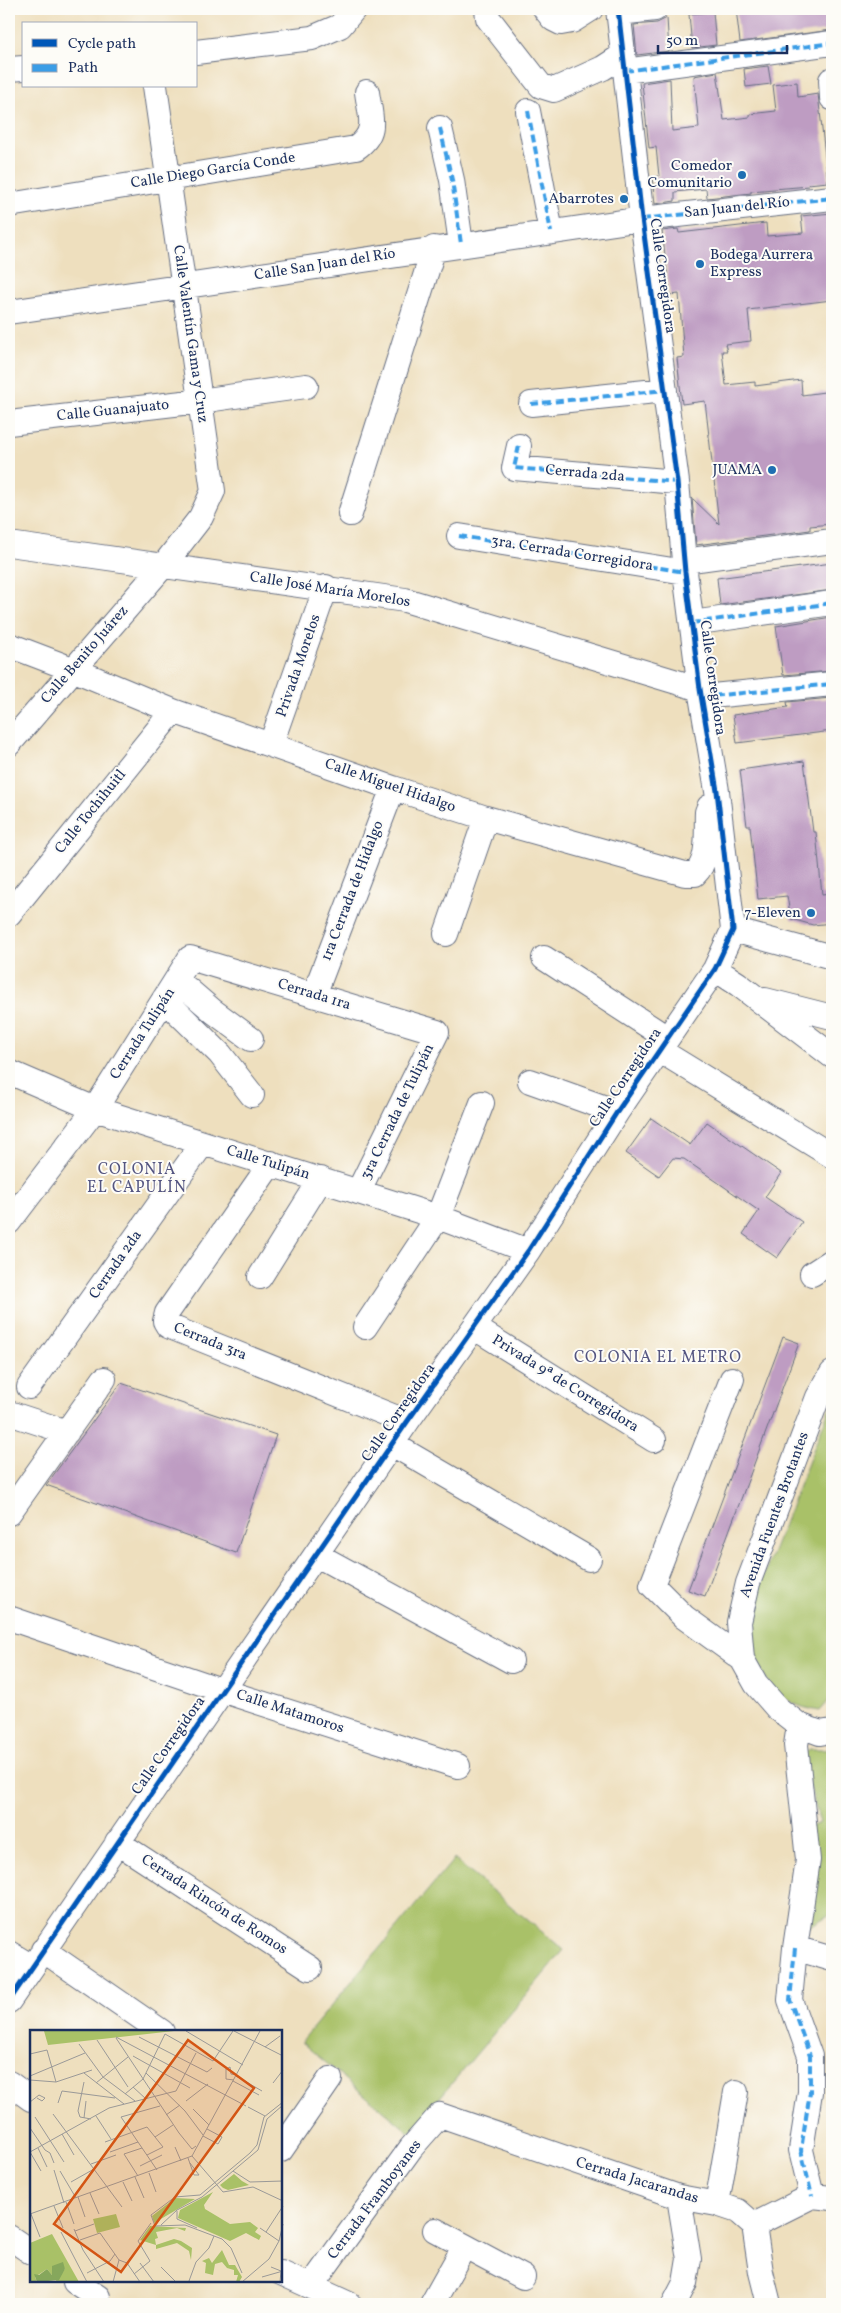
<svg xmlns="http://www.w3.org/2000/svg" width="841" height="2313" viewBox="0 0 841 2313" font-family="Vollkorn,serif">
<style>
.green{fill:#a9c167;stroke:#627862}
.building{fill:#be9cc2}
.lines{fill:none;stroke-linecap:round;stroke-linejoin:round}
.minor-casing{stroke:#656d80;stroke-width:26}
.minor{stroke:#fff;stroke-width:24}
.quiet{stroke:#3b9de6;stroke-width:4;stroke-dasharray:8 4;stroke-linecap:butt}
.cycleway-casing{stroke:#fdfcf7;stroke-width:8}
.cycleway{stroke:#0057b8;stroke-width:5}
.poi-dot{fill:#1f6fb2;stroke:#fdfcf7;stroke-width:2}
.labels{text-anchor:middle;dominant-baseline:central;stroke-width:4;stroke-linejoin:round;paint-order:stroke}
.poi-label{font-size:15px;fill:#1b2f5e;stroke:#fdfcf7;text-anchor:end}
.street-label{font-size:15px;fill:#1b2f5e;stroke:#fdfcf7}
.neighbourhood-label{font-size:16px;letter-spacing:1px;fill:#545581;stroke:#fdfcf7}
.inset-road{fill:none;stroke:#9a9998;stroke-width:1}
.view{fill:#d45514;fill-opacity:0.15;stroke:#d45514;stroke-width:2.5}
.inset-edge{fill:none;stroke:#1b2f5e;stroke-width:2.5}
</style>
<rect width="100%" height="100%" fill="#fdfcf7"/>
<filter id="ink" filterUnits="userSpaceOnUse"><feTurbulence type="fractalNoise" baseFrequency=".02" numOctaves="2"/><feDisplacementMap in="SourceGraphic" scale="10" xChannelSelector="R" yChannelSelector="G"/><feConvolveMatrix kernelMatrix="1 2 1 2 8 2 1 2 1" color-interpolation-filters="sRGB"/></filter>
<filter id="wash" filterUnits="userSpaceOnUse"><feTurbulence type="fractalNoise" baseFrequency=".0096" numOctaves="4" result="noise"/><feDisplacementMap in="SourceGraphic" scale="20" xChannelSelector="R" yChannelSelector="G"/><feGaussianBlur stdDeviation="1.12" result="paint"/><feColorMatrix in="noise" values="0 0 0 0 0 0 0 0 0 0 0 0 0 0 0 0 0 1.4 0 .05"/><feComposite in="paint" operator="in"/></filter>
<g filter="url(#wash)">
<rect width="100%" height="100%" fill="#eedfbe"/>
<path class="green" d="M 832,1402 L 832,1697 L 820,1711 C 760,1702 750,1655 753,1603 Z
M 810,1749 L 832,1749 L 832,1913 L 807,1928 L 807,1828 L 820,1823 L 801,1755 Z
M 454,1859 L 564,1950 L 410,2133 L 301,2042 Z"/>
<g id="blocks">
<path class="building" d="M 736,9 L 832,9 L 832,30 L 740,42 Z
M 713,12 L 716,45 L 692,48 L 689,14 Z
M 667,18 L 669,51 L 637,55 L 634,25 L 657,23 Z
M 768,66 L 771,84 L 746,87 L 744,69 Z
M 717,72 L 724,120 L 750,117 L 750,114 L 776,111 L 773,85 L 797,82 L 798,97 L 818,94 L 828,182 L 808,184 L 809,186 L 751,191 L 751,193 L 707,198 L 706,189 L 675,192 L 675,201 L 655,204 L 652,177 L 659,176 L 656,147 L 649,148 L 642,83 L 670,79 L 672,131 L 699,128 L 694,76 Z
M 832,213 L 832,300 L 748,310 L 751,341 L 725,344 L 727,351 L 722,351 L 726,385 L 755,382 L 755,386 L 801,380 L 802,395 L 832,391 L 832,524 L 810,526 L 810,530 L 696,545 L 692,498 L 719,524 L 705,401 L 682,404 L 677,358 L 684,357 L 679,294 L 670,295 L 662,231 L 678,229 L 679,233 L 766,223 L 767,236 L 803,233 L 801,216 Z
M 832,563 L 832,590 L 720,605 L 717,578 Z
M 832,617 L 832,671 L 783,675 L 776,626 Z
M 832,698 L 832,731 L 737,743 L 733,715 L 788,707 L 787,702 Z
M 804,761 L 813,832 L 816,832 L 822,895 L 831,894 L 832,907 L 832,923 L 813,925 L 791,919 L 787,896 L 758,899 L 750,826 L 747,826 L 740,770 Z
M 651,1118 L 690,1145 L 707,1122 L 781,1173 L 765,1197 L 802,1222 L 777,1258 L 743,1234 L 759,1211 L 716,1181 L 684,1159 L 673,1158 L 659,1176 L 626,1153 Z
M 783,1337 L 799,1343 L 705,1596 L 688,1590 Z
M 121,1383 L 276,1435 L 236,1553 L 46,1485 Z"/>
</g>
</g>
<g filter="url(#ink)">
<use href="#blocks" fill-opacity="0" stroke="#656d80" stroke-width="1"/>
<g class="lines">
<defs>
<path id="minor" d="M 487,9 L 488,18 L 541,86 L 554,90 L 603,68 L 623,55
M 545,9 L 553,19 L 561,23 L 572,21 L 591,9
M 619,13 L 655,9
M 196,52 L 312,38 L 340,26 L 354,9
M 9,69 L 24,68
M 625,71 L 832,43
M 831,80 L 832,98
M 528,111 L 551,232
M 440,128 L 452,180 L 461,244
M 9,205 L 356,148 C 379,132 370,116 367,92
M 9,312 L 642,219 L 832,198
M 531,404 L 665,390
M 9,423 L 200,401 L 306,386
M 519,446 L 514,468 L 677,482
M 350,514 L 434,248
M 459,536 L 685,572
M 9,544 L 405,600 L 700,689
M 684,561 L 832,541
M 692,623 L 832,603
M 9,645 L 72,669 L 173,711 L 393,788 L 486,818 L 685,874 L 695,874 C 710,860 706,832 707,812 L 709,807
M 702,697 L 832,684
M 9,744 L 163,566 L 201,517 L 213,491 L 155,86
M 271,744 L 326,587
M 9,914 L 173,711
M 733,930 L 832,957
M 446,934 L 486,818
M 544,958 L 667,1038
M 715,969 L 738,984 L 832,1056
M 177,980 L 213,1011 L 251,1039
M 314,995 L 393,788
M 164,999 L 220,1054 L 252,1095
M 765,1000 L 832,1017
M 659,1050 L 832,1156
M 9,1072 L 95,1109 L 438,1217 L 528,1251
M 530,1081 L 617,1112
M 271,1163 L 167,1313 L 165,1321 L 168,1326 L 407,1422
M 9,1222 L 95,1109 L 190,958 L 437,1032 L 358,1192
M 812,1274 L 832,1261
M 260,1277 L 321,1179
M 365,1327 L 438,1217 L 482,1103
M 475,1328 L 654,1440
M 832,1373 L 818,1397 L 748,1583 L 739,1622 L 742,1659 L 756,1684 L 777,1708 L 799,1725 L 820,1733 L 832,1731
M 732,1379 L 652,1585 L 684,1617 L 742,1659
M 29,1387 L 203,1143
M 9,1413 L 67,1432
M 392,1444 L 589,1559
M 9,1513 L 104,1379
M 317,1555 L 511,1661
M 9,1618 L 239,1696 L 458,1766
M 799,1725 L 796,1745 L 808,1860 L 795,1948 L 790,2000 L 810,2056 L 810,2092 L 801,2150 L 812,2196
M 117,1842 L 310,1968
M 795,1948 L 832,1959
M 43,1950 L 162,2032
M 9,1953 L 32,1967
M 9,2001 L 407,1422 L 528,1251 L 617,1112 L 715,969 L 733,930 L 717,791 L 700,689 L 685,572 L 677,482 L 642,219 L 618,9
M 9,2083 L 31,2099
M 281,2150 L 330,2079
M 717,2204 L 736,2092
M 754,2225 L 812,2196 L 832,2198
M 435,2230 L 523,2277
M 9,2237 L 31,2252
M 281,2273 L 349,2304
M 75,2282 L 98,2297
M 311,2286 L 411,2148 L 440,2115 L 679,2197 L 717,2204 L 738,2211 L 754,2225 L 761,2272 L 769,2304
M 432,2304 L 464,2247
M 674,2304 L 685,2283 L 689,2259 L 679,2197"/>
</defs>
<use href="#minor" class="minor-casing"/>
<use href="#minor" class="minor"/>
<path class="quiet" d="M 619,13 L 655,9
M 625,71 L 832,43
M 831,80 L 832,98
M 528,111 L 551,232
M 440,128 L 452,180 L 461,244
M 642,219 L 832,198
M 531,404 L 665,390
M 519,446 L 514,468 L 677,482
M 459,536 L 685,572
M 692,623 L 832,603
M 702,697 L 832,684
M 795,1948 L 790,2000 L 810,2056 L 810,2092 L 801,2150 L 812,2196"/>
<defs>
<path id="cycleway" d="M 9,2001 L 407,1422 L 528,1251 L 617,1112 L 715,969 L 733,930 L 717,791 L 700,689 L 685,572 L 677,482 L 642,219 L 618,9"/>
</defs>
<use href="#cycleway" class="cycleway-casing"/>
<use href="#cycleway" class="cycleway"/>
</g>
</g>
<g class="poi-dot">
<circle cx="742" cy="175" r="5"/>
<circle cx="624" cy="199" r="5"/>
<circle cx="700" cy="264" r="5"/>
<circle cx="772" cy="470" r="5"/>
<circle cx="811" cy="913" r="5"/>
</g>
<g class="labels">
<g class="poi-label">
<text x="732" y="166">Comedor<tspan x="732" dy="17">Comunitario</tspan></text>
<text x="614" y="199">Abarrotes</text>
<text x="710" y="255" text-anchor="start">Bodega Aurrera<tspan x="710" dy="17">Express</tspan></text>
<text x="762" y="470">JUAMA</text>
<text x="801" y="913">7-Eleven</text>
</g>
<g class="street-label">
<text transform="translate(213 171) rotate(-9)">Calle Diego García Conde</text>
<text transform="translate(737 208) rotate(-6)">San Juan del Río</text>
<text transform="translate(325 265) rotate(-9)">Calle San Juan del Río</text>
<text transform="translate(662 276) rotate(82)">Calle Corregidora</text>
<text transform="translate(190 334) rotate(82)">Calle Valentín Gama y Cruz</text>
<text transform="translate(113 411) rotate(-6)">Calle Guanajuato</text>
<text transform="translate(585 474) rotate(5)">Cerrada 2da</text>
<text transform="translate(572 554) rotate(9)">3ra. Cerrada Corregidora</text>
<text transform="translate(330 590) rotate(9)">Calle José María Morelos</text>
<text transform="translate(85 655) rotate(-49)">Calle Benito Juárez</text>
<text transform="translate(299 666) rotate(-71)">Privada Morelos</text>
<text transform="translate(712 678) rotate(82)">Calle Corregidora</text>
<text transform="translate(390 786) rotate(19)">Calle Miguel Hidalgo</text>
<text transform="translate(91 812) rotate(-51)">Calle Tochihuitl</text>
<text transform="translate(353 891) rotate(-69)">1ra Cerrada de Hidalgo</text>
<text transform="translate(314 995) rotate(17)">Cerrada 1ra</text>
<text transform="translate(143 1034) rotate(-57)">Cerrada Tulipán</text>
<text transform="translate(626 1078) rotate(-56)">Calle Corregidora</text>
<text transform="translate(398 1112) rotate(-64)">3ra Cerrada de Tulipán</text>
<text transform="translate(268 1163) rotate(17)">Calle Tulipán</text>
<text transform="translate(116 1265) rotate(-55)">Cerrada 2da</text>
<text transform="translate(210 1342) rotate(22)">Cerrada 3ra</text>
<text transform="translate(565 1384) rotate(32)">Privada 9ª de Corregidora</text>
<text transform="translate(399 1413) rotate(-55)">Calle Corregidora</text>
<text transform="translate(775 1515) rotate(-70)">Avenida Fuentes Brotantes</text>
<text transform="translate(290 1712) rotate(18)">Calle Matamoros</text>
<text transform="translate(169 1746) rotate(-55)">Calle Corregidora</text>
<text transform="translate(214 1905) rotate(33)">Cerrada Rincón de Romos</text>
<text transform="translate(637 2181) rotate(17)">Cerrada Jacarandas</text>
<text transform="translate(375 2200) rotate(-53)">Cerrada Framboyanes</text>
</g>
<g class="neighbourhood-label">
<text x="137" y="1170">COLONIA<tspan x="137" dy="18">EL CAPULÍN</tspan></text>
<text x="658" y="1358">COLONIA EL METRO</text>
</g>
</g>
<g transform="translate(30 2030)">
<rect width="252" height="252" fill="#eedfbe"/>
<path d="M 14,1 L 144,1 L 18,15 ZM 204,144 L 212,151 L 219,155 L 198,160 L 193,158 L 190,155 ZM 183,162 L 174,175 L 175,179 L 200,194 L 220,192 L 228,198 L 225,202 L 231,206 L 229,210 L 216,203 L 200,211 L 148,188 L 150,180 ZM 145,168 L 165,169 L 124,193 L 122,186 ZM 86,184 L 90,197 L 67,203 L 63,189 ZM 120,196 L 156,198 L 155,201 L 147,198 L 126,202 L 128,208 L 125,209 L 126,215 L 144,209 L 151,211 L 162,218 L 161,230 L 159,221 L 147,213 L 126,219 L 126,215 L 110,210 ZM 22,204 L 49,252 L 25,252 L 35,239 L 31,233 L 22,245 L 17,239 L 5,247 L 7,252 L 0,252 L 0,213 ZM 192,220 L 199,235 L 205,235 L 212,247 L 209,252 L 206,252 L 208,245 L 204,245 L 204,240 L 197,238 L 192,232 L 185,234 L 183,245 L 175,243 L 176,233 L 172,231 L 179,228 L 182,233 Z" fill="#a9c167"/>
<path d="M 33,232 L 35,239 L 29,250 L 7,252 L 4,244 L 9,245 L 17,239 L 22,245 L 22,236 Z" fill="#86a75c"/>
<path class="inset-road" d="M 156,1 L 213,35M 204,1 L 253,26M 86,7 L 216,76M 109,7 L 177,42 L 182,38M 86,8 L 149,103 L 162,119 L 166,116M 67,10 L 98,57M 49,14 L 73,47 L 105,71M 235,17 L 250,6M 0,24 L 17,20 L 26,52M 103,26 L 160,58M 54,43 L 94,74M 116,43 L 155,81 L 173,105M 0,46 L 55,23M 206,46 L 232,61M 0,50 L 26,52 L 62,40M 204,50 L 196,49 L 196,39 L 200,37 L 201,44 L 207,45M 203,51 L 229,65M 54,52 L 48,81 L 50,87 L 61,89M 66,53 L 98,27M 243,53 L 253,40M 103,57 L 116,69M 95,64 L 113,49 L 135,4 L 183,31 L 203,1M 156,71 L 178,54M 0,72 L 9,65 L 15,68 L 12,71 L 7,68M 28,73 L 32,61 L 85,68M 218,77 L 235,86M 163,79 L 179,95M 23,84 L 92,177M 136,85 L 150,75M 66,86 L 81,109M 5,87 L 34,132M 54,88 L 56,71M 0,98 L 15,120 L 20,123 L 24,133M 32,104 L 44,125M 173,106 L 188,114 L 192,107 L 177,99M 125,107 L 143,95M 75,112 L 117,97 L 133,117 L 117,125M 145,117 L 151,131M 8,118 L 17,137M 0,122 L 79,78 L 146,61 L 166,23M 0,122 L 11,141M 80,122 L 108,112M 162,126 L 193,162 L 223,157 L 253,171M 158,128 L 164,145 L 169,145 L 160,133M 61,134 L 86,125M 110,136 L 132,125M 24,140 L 34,173M 127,140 L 91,87 L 130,76M 30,141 L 46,168M 203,141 L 220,152 L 253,151M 119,143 L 126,162M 108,146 L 94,124 L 112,118M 105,147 L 114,168M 41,152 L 64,139M 93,152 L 102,171M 60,163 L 69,184M 48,167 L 55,187M 36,172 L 44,194M 24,176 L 33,198M 147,181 L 147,189 L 167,198M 0,184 L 162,126 L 230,1M 1,184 L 10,207M 131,195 L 147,180 L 172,167 L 228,120 L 237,89 L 253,75M 230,198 L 249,211M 44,199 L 53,220 L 74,252M 45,201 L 64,194M 31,202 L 57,252M 236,202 L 253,176M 50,210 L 70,203 L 89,230M 89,230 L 97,233 L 110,252M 110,233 L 124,252M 131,237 L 146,252M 241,237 L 251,241 L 250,252M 57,243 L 80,231 L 85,224M 212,243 L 201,218 L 192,209 L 155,195 L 125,196 L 121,185 L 145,167 L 170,165 L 220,123 L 227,115 L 234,87 L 253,72M 104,244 L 120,231 L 108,211 L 121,193M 232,247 L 253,241M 159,251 L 166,232 L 179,218 L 184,206M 83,252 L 89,230M 212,252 L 239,229 L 249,211 L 253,194"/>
<path class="view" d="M 158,10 L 224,58 L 91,242 L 24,194 Z"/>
<rect width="252" height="252" class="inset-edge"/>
</g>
<rect width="841" height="2313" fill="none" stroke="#fdfcf7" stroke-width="30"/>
<rect x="22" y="22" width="175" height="65" fill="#fdfcf7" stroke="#a3aaba"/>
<rect x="32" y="39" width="25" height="8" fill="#0057b8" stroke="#a3aaba"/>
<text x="68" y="48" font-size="15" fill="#1b2f5e">Cycle path</text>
<rect x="32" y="64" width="25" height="8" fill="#3b9de6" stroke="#a3aaba"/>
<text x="68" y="72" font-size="15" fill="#1b2f5e">Path</text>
<path d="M658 45v8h129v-8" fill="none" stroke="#1b2f5e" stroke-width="2.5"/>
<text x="666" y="45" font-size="15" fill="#1b2f5e" stroke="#fdfcf7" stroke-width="4" paint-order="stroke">50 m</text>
</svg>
